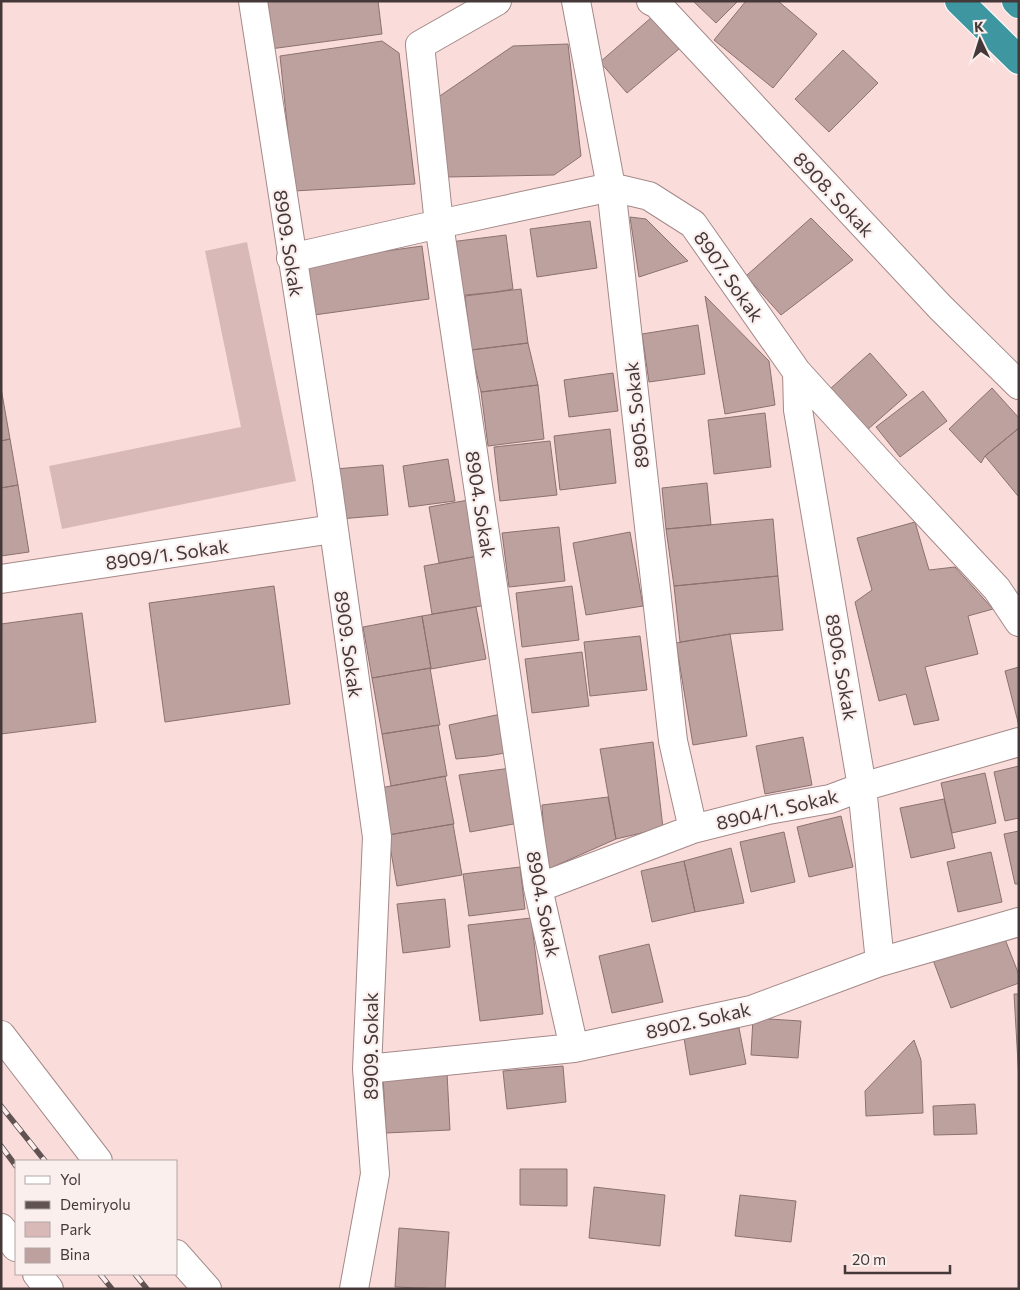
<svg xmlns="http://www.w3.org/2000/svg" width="1020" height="1290" viewBox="0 0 1020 1290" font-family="Commissioner,sans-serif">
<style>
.green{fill:#d8b9b7}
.building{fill:#bda19f;stroke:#8b7170}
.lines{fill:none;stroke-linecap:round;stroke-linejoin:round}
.minor-casing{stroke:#a48988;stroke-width:30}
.highway-casing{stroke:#fff;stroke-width:30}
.minor{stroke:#fff;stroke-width:28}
.highway{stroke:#3d96a0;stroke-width:28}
.rail-casing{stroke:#625353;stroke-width:5.5}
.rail{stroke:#fbefee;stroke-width:4;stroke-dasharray:11;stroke-linecap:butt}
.labels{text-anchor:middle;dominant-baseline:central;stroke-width:4.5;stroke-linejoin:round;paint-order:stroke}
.street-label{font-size:19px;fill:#443838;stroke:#fbefee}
</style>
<rect width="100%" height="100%" fill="#fadddb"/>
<path class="green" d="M 247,242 L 296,481 L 62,529 L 49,466 L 241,427 L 205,251 Z"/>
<path class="building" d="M 264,1 L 378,1 L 382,34 L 270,49 Z
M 693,1 L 738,1 L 716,23 Z
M 746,1 L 778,1 L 817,34 L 773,88 L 714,40 Z
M 652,17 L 679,49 L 627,93 L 600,62 Z
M 382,41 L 399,53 L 415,184 L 294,191 L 280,56 Z
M 568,44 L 581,156 L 554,175 L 447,177 L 431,102 L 513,46 Z
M 843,50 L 878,83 L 829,132 L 795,99 Z
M 630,217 L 646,219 L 688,261 L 639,277 Z
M 811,218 L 853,260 L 781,315 L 746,276 Z
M 590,221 L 597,268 L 537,277 L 530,229 Z
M 506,235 L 513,289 L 496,292 L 456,296 L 450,242 Z
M 422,246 L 429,299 L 307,316 L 300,263 Z
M 521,289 L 528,343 L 471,350 L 465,296 Z
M 705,296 L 769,361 L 775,405 L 725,414 Z
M 698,325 L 705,374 L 649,382 L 642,334 Z
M 528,343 L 538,385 L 481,392 L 471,350 Z
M 870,353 L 907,395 L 867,430 L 830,389 Z
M 613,373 L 618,411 L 569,417 L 564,380 Z
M 538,385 L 544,439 L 488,446 L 481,392 Z
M 1,388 L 10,439 L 1,441 Z
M 992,388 L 1019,418 L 1019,428 L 985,456 L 981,463 L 949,429 Z
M 923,391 L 947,421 L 900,457 L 876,427 Z
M 765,413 L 771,467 L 714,474 L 708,420 Z
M 1019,428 L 1019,495 L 1018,496 L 985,456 Z
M 610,429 L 616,483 L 560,490 L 554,436 Z
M 10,439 L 18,485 L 1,488 L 1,441 Z
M 550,441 L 557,495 L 500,501 L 494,447 Z
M 448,459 L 455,501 L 409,507 L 403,466 Z
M 383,465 L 388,515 L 339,519 L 335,469 Z
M 707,483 L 711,525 L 666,529 L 662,488 Z
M 18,485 L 29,552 L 1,556 L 1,488 Z
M 474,499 L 484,555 L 439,563 L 429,507 Z
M 773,519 L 778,576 L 674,586 L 666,529 Z
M 915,522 L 929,570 L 955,567 L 993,609 L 968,616 L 978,654 L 925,667 L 939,720 L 914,725 L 906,694 L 879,701 L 855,602 L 872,590 L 857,538 Z
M 559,527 L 565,581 L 509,587 L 502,533 Z
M 630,532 L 643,606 L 586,615 L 573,543 Z
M 484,555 L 493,604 L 432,614 L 424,566 Z
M 778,576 L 783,630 L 730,634 L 680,642 L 674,586 Z
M 274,586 L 290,704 L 165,722 L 149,603 Z
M 572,586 L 579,640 L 522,647 L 516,593 Z
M 476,607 L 486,659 L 431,669 L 422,616 Z
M 82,613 L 96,722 L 1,734 L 1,624 Z
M 422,616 L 431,668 L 372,678 L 363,627 Z
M 730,634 L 747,736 L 693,745 L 676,643 Z
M 640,636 L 647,690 L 590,696 L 584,642 Z
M 582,652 L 589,706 L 532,713 L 525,659 Z
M 1019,667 L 1019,726 L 1005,671 Z
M 430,668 L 440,725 L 382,734 L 372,678 Z
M 501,714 L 505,753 L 488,756 L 456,759 L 449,725 Z
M 438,725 L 447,776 L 391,786 L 382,734 Z
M 803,737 L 812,785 L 765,794 L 756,746 Z
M 653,742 L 663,828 L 616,839 L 600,749 Z
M 1019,766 L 1019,818 L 1005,821 L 994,772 Z
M 511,768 L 519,823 L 470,832 L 459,775 Z
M 985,773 L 996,823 L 952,833 L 941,783 Z
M 445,776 L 454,824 L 388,835 L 380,788 Z
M 608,797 L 616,839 L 546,870 L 542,805 Z
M 944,799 L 955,848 L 911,858 L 900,808 Z
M 841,816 L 853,867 L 809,877 L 797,827 Z
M 453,824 L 462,875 L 397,886 L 388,835 Z
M 1019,831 L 1019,884 L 1015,884 L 1004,834 Z
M 784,832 L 795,882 L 751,892 L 740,842 Z
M 731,848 L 744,903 L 695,912 L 684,861 Z
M 991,852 L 1002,902 L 958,912 L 947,862 Z
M 684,861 L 695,912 L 652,922 L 641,871 Z
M 520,867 L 525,909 L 469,916 L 463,874 Z
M 445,899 L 450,947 L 403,953 L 397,904 Z
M 531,918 L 543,1014 L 480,1021 L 468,925 Z
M 1003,934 L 1019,975 L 1019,983 L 951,1008 L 933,960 Z
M 649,944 L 663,1002 L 612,1013 L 599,956 Z
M 1014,994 L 1019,994 L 1019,1080 Z
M 753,1018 L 801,1021 L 798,1058 L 751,1055 Z
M 739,1028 L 746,1064 L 690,1075 L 684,1038 Z
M 914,1040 L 921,1060 L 923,1113 L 866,1116 L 865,1091 Z
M 563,1066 L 566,1102 L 507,1109 L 503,1071 Z
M 447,1073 L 450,1130 L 386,1133 L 383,1077 Z
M 975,1104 L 977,1134 L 934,1135 L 933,1106 Z
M 520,1169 L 567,1169 L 567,1206 L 520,1205 Z
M 594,1187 L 665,1195 L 660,1246 L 589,1238 Z
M 740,1195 L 796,1201 L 791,1242 L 735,1236 Z
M 399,1228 L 449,1232 L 445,1289 L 395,1287 Z"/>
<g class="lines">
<defs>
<path id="minor" d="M 253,1 L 327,480 L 377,837 L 367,1069 L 375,1174 L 354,1289
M 497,1 L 420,45 L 439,224 L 538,888 L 574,1048
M 576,1 L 611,187 L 673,741 L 693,829
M 651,1 L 657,4 L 940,307 L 1019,385
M 291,258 L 439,224 L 611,187 L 649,196 L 693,224 L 797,372 L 887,471 L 997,589 L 1019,622
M 797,372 L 798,410 L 862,787 L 880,962
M 1,579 L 333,529
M 538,888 L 693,829 L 768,810 L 830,799 L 862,787 L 1019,742
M 1,1035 L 98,1161
M 367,1069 L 574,1048 L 751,1010 L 880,962 L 1019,922
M 1,1228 L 16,1247
M 176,1254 L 207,1289
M 37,1274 L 49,1289"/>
<path id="highway" d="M 959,1 L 1019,60
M 1016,1 L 1019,4"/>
</defs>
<use href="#minor" class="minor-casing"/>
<use href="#highway" class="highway-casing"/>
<use href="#minor" class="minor"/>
<use href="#highway" class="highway"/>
<defs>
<path id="rail" d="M 1,1106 L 45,1161
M 1,1146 L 16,1166
M 100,1274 L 112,1289
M 135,1274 L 147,1289"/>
</defs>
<use href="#rail" class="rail-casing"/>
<use href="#rail" class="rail"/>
</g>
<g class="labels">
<g class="street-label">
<text transform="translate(834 194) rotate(47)">8908. Sokak</text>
<text transform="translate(289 243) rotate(81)">8909. Sokak</text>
<text transform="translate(729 276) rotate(55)">8907. Sokak</text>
<text transform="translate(636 415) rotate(-96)">8905. Sokak</text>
<text transform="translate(481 504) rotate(81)">8904. Sokak</text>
<text transform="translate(167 554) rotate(-8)">8909/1. Sokak</text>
<text transform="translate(349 644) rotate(82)">8909. Sokak</text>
<text transform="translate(842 667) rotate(80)">8906. Sokak</text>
<text transform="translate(777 809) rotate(-13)">8904/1. Sokak</text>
<text transform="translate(544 904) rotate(79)">8904. Sokak</text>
<text transform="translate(698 1020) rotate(-13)">8902. Sokak</text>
<text transform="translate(370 1046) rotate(-90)">8909. Sokak</text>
</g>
</g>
<rect width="1020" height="1290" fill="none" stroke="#443838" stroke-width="5"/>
<rect x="15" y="1160" width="162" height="115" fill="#fbefee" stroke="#b2a6a5"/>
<rect x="25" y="1176" width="25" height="8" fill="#ffffff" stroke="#b2a6a5"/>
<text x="60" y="1185" font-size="15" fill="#443838">Yol</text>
<rect x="25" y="1201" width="25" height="8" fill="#625353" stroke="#b2a6a5"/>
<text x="60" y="1210" font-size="15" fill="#443838">Demiryolu</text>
<rect x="25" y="1222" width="25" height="15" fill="#d8b9b7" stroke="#b2a6a5"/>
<text x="60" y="1235" font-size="15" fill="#443838">Park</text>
<rect x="25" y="1248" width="25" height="15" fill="#bda19f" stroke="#b2a6a5"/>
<text x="60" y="1260" font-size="15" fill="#443838">Bina</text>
<g transform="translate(980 40) rotate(356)" stroke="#fbefee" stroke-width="4" paint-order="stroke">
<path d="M0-4L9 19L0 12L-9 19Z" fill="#443838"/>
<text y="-8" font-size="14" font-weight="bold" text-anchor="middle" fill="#443838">K</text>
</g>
<path d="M845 1265v8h105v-8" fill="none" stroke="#443838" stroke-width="2.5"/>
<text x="852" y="1265" font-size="15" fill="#443838" stroke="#fbefee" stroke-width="4" paint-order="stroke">20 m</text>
</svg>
